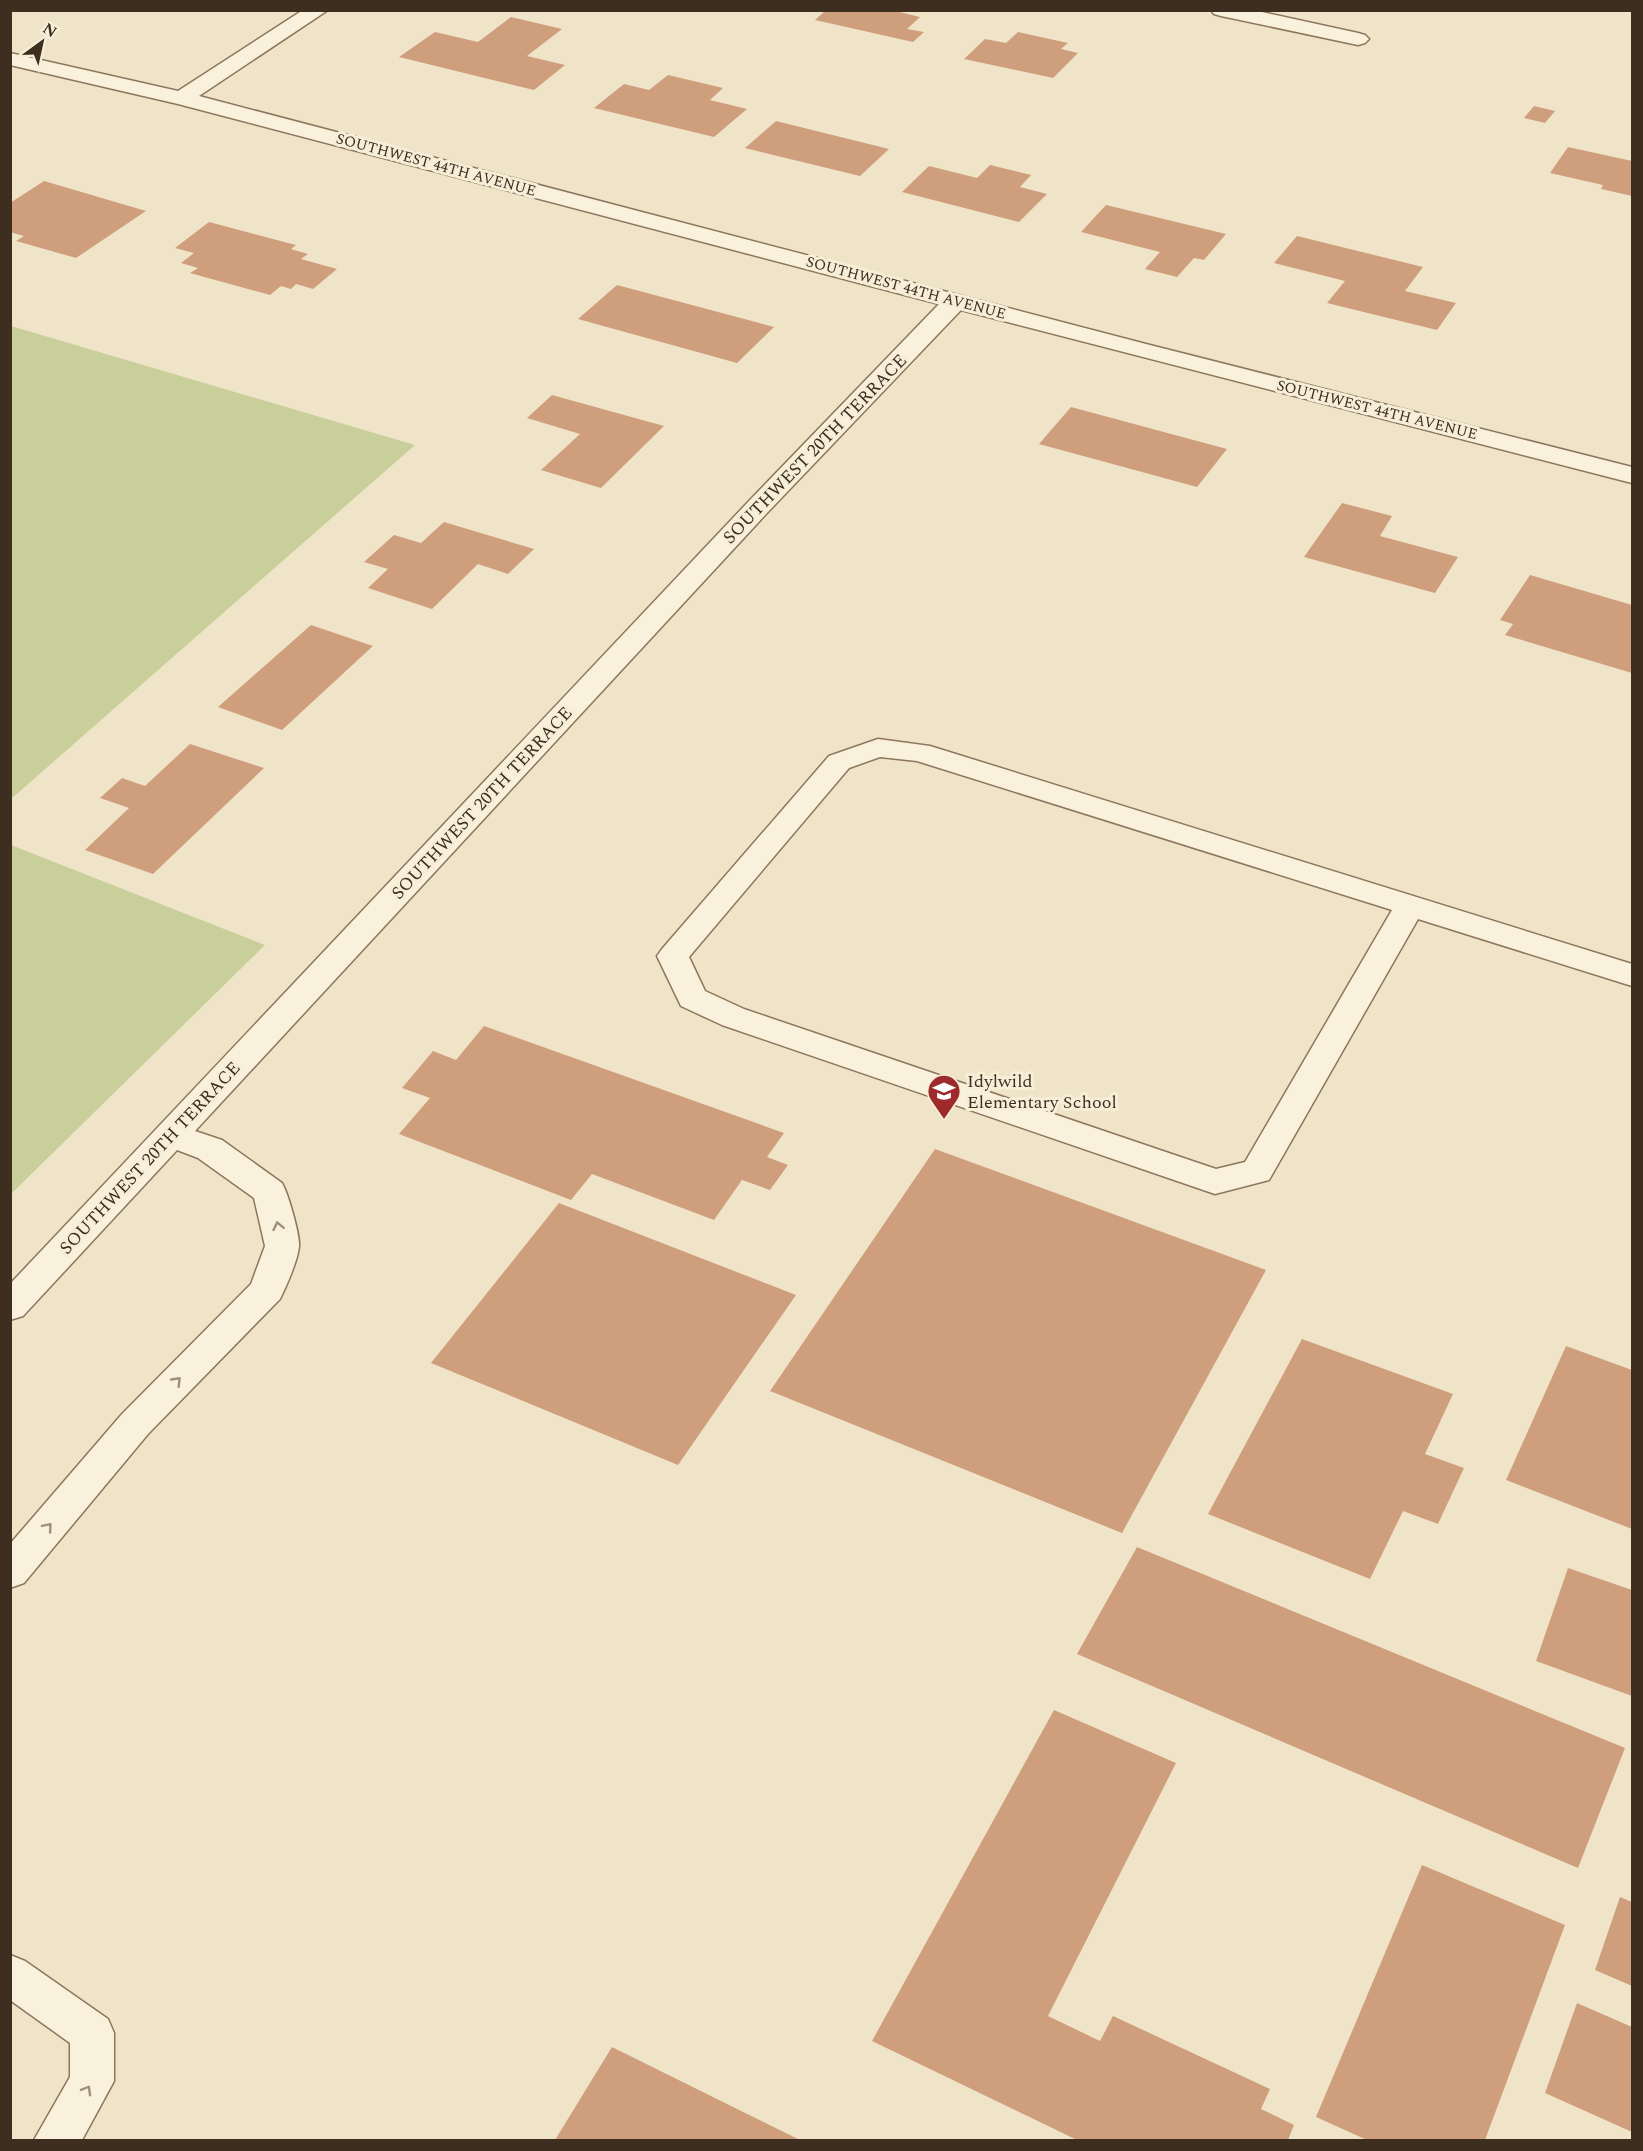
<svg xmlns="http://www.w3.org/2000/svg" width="1643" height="2151" viewBox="0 0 1643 2151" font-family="Spectral,serif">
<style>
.green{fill:#c9cf9b}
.building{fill:#cf9f7d}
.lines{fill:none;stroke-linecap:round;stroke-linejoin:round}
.minor-casing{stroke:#8d765c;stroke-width:3}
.minor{fill:#faf1dc;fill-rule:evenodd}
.oneway{stroke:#9c907e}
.labels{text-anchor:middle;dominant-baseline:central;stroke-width:6;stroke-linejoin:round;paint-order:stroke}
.far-street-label{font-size:15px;fill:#3d2e20;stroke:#f7eed8}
.street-label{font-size:18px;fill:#3d2e20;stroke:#f7eed8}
.poi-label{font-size:18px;fill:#3d2e20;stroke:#f7eed8;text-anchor:start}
</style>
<rect width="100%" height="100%" fill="#f0e4c8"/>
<path class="green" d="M 11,326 L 415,445 L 11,799 L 10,326 Z
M 11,845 L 265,945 L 11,1194 Z"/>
<path class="building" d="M 826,10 L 891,10 L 920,17 L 907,29 L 924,32 L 913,42 L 815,20 Z
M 511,17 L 562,29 L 527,56 L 565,65 L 534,90 L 399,57 L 435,32 L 478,42 Z
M 1018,32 L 1068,43 L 1061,49 L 1078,53 L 1053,78 L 964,59 L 985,39 L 1006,43 Z
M 668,75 L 723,88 L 710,100 L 747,109 L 714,137 L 594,108 L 624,84 L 649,90 Z
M 1534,106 L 1555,111 L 1545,123 L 1524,118 Z
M 776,121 L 889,149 L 860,176 L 745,148 Z
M 1568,147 L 1632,161 L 1632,196 L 1601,189 L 1603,185 L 1550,173 Z
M 990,165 L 1031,175 L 1020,187 L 1047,194 L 1019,222 L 902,192 L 929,166 L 977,178 Z
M 44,181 L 146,211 L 76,258 L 16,241 L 24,236 L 10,232 L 10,203 Z
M 1106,205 L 1226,234 L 1204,260 L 1194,258 L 1177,277 L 1145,269 L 1160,252 L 1081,232 Z
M 209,222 L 296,245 L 291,249 L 308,254 L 301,259 L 337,269 L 313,289 L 296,284 L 291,289 L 281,286 L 270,295 L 190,273 L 198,268 L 181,263 L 194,253 L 175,248 Z
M 1297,236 L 1423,267 L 1405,291 L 1456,303 L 1437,330 L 1327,303 L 1345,281 L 1274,263 Z
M 617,285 L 774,327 L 737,363 L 578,319 Z
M 552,395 L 664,426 L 601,488 L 541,470 L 580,434 L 527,418 Z
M 1071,407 L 1227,449 L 1197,487 L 1039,444 Z
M 1342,503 L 1392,516 L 1380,536 L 1458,557 L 1435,593 L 1304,557 Z
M 444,522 L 534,549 L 508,574 L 478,564 L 432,609 L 368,588 L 388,569 L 364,562 L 394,535 L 421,543 Z
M 1530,575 L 1632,605 L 1632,673 L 1505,635 L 1513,624 L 1500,620 Z
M 311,625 L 373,646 L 282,730 L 218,707 Z
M 190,744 L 264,768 L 153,874 L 85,850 L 129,808 L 100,798 L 122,778 L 145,786 Z
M 484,1026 L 784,1133 L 767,1157 L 788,1165 L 770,1190 L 742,1180 L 714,1220 L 592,1174 L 571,1200 L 399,1134 L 430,1098 L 402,1088 L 433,1051 L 456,1060 Z
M 935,1149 L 1266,1270 L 1122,1533 L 770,1391 Z
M 559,1203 L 796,1295 L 678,1465 L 431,1363 Z
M 1302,1339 L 1453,1394 L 1425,1454 L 1464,1468 L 1438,1524 L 1403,1511 L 1370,1579 L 1208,1514 Z
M 1566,1346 L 1632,1370 L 1632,1529 L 1506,1480 Z
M 1137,1547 L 1625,1748 L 1578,1868 L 1077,1654 Z
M 1568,1568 L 1632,1590 L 1632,1696 L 1536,1661 Z
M 1054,1710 L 1176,1763 L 1048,2016 L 1100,2041 L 1113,2016 L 1270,2089 L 1261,2109 L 1294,2125 L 1288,2140 L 1077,2140 L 872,2041 Z
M 1422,1865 L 1565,1925 L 1485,2140 L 1367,2140 L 1316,2117 Z
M 1620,1897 L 1632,1902 L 1632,1986 L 1595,1970 Z
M 1577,2003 L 1632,2027 L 1632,2132 L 1545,2093 Z
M 612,2047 L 800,2140 L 555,2140 Z"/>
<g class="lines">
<defs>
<path id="minor" d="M 303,10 L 328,10 L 199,96 L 1146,344 L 1632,467 L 1632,483 L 961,310 L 767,513 L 195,1131 L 222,1140 L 282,1183 C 288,1193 300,1235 299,1246 C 298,1260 286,1287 280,1299 L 148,1434 L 24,1583 L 10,1588 L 10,1544 L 122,1414 L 251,1284 L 265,1246 L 254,1198 L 198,1158 L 177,1150 L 23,1316 L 10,1320 L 10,1284 L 749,501 L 939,304 L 178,104 L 10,65 L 10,53 L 178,91 Z
M 1211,10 L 1253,10 L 1358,33 L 1365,35 L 1369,39 L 1365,43 L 1358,45 L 1221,16 L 1214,14 Z
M 878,739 L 930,746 L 1632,964 L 1632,986 L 1418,919 L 1269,1180 L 1215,1194 L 722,1025 L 681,1006 L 657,956 L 662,949 L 829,756 ZM 880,757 L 917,761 L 1392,910 L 1245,1162 L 1216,1169 L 744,1009 L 705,991 L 689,957 L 849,768 Z
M 10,1955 L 25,1961 L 108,2019 L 114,2033 L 114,2081 L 82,2140 L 34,2140 L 70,2077 L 70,2043 L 10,2000 Z"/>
</defs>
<use href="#minor" class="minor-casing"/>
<use href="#minor" class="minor"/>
</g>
<defs><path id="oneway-chevron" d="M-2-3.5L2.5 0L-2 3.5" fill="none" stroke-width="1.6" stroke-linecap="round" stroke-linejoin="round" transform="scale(1.5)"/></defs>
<g class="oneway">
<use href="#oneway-chevron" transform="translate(278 1226) rotate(-102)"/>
<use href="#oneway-chevron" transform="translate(177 1381) rotate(-46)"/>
<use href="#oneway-chevron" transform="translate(48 1527) rotate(-50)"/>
<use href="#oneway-chevron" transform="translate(87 2090) rotate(-60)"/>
</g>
<defs>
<symbol id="school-pin" viewBox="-11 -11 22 30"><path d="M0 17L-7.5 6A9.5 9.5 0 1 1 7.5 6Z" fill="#9e2a2b" stroke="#f7eed8"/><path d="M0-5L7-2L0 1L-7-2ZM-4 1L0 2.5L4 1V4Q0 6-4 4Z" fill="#fff"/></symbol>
</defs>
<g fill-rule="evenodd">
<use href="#school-pin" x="925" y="1072" width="38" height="52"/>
</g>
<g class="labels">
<g class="far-street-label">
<text transform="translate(436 165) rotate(15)">SOUTHWEST 44TH AVENUE</text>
<text transform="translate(906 288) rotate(15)">SOUTHWEST 44TH AVENUE</text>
<text transform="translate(1377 410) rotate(14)">SOUTHWEST 44TH AVENUE</text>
</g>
<g class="street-label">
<text transform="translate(815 449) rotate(-46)">SOUTHWEST 20TH TERRACE</text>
<text transform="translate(482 803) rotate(-47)">SOUTHWEST 20TH TERRACE</text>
<text transform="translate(150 1158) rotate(-47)">SOUTHWEST 20TH TERRACE</text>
</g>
<g class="poi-label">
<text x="967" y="1081">Idylwild<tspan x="967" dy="21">Elementary School</tspan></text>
</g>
</g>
<rect width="1643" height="2151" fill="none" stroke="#3d2e20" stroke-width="24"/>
<g transform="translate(42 42) rotate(33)" stroke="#f7eed8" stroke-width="4.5" paint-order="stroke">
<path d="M0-4.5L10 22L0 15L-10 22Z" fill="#3d2e20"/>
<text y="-9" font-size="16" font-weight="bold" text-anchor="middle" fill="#3d2e20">N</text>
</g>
</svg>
